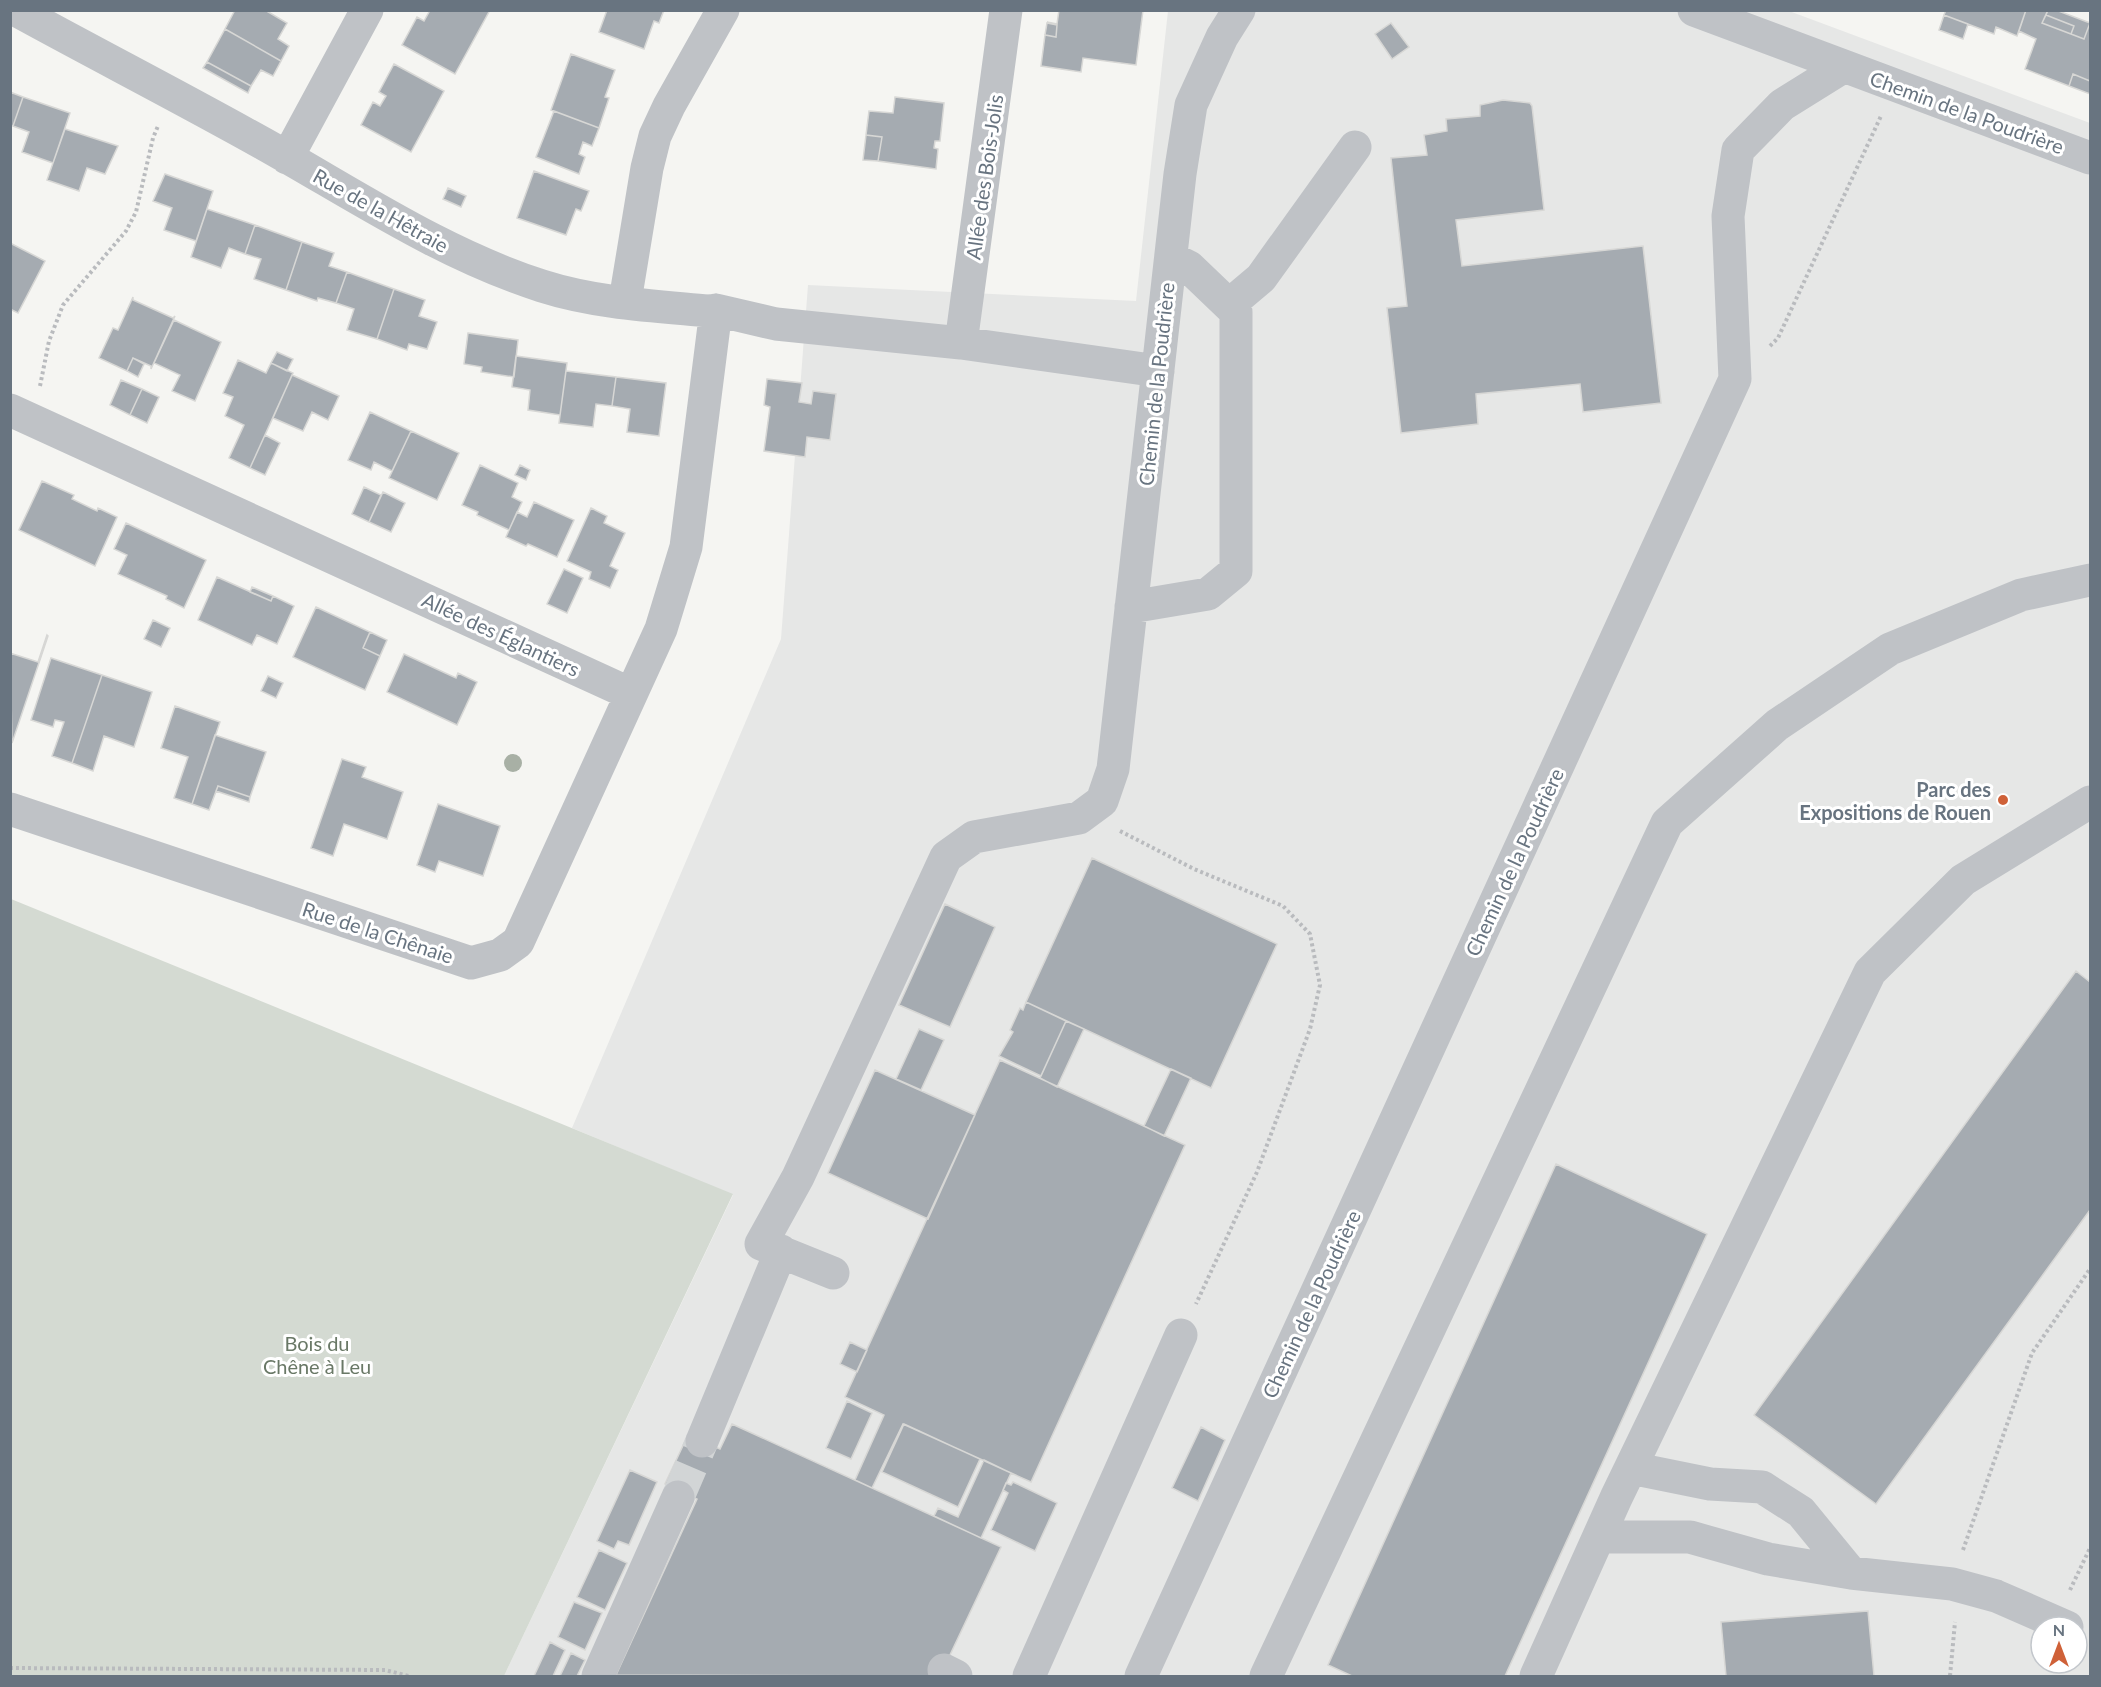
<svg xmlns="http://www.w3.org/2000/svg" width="2101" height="1687" viewBox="0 0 2101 1687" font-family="Lato,sans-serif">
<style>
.built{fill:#e6e7e6;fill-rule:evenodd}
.green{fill:#d4dad2}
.building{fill:#a5abb1;stroke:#d7d7d5;stroke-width:1.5}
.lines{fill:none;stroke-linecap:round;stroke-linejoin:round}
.minor-tunnel{stroke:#d2d5d6;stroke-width:33;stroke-dasharray:33 16;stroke-linecap:butt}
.path{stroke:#b9bbbe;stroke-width:4;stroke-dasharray:3 3;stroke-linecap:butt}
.minor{stroke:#bfc2c6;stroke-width:33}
.tree{fill:#a8b0a5}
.poi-dot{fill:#cf6138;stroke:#fff;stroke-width:2}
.labels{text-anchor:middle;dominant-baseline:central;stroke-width:6;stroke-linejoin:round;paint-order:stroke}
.street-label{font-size:20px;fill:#687480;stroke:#fff}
.poi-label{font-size:20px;font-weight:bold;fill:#687480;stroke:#fff;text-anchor:end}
.park-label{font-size:20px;fill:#697866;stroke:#fff}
</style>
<rect width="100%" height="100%" fill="#f5f5f2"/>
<path class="built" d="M 1168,11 L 1789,11 L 2090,123 L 2090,1676 L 504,1676 L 733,1195 L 572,1128 L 781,639 L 808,285 L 1136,301 ZM 2041,1627 L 2077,1627 L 2077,1663 L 2041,1663 Z"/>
<path class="green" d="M 11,899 L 733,1194 L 504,1676 L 11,1676 Z"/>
<path class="building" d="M 235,10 L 265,10 L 287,23 L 278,39 L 289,46 L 281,61 L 225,29 Z
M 426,10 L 490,10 L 455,74 L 402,45 L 417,17 L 424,21 L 429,12 Z
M 607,10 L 664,10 L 659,23 L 654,21 L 644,49 L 599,32 Z
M 1059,10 L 1143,10 L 1136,65 L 1083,58 L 1081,72 L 1041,66 L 1045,35 L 1056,37 L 1057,25 L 1047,22 L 1057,24 Z
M 1946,10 L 2026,10 L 2017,36 L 1996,27 L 1994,34 L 1944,15 Z
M 2026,10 L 2048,10 L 2042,23 L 2084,39 L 2090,23 L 2090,81 L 2073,74 L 2069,86 L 2025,69 L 2036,39 L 2019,31 Z
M 2048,10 L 2056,10 L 2090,23 L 2084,39 L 2071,34 L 2074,26 L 2046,15 Z
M 1944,15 L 1968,24 L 1963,39 L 1939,30 Z
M 2046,15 L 2074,26 L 2071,34 L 2042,23 Z
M 1047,23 L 1057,25 L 1056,37 L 1045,35 Z
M 1391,23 L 1409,47 L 1392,59 L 1375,34 Z
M 225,29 L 281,61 L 273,76 L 261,70 L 251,86 L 207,62 Z
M 571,54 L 615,70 L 605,97 L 609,98 L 599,128 L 551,110 Z
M 207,62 L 251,86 L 248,93 L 203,68 Z
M 394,64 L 444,91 L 411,152 L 361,125 L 373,102 L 380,106 L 386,96 L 379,92 Z
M 2073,74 L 2090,81 L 2090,94 L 2069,86 Z
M 10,92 L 23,97 L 13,126 L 10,125 Z
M 23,97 L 70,113 L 53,163 L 22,152 L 29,132 L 13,126 Z
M 895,97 L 944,103 L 940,141 L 935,141 L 934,148 L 938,149 L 936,169 L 878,161 L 882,137 L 866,135 L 869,111 L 893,113 Z
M 1503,100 L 1530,103 L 1532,106 L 1544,210 L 1456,220 L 1462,266 L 1643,246 L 1661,403 L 1583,412 L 1580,384 L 1476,394 L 1478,424 L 1401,433 L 1387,308 L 1407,306 L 1391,158 L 1427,155 L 1424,135 L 1447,131 L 1446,119 L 1480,116 L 1480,105 Z
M 554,111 L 599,128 L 592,146 L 583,142 L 579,154 L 585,157 L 579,174 L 536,157 Z
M 65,129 L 118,146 L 105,174 L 87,168 L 79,191 L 47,180 Z
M 866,135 L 882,137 L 878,161 L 863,160 Z
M 534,171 L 589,191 L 581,211 L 576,209 L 566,235 L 517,218 Z
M 165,174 L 213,191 L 196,241 L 164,230 L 172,208 L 153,201 Z
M 448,188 L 466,196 L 461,207 L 443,199 Z
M 207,209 L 255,225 L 245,254 L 229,248 L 221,268 L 191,257 Z
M 255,225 L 302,242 L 286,290 L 254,279 L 261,259 L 245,254 Z
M 302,242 L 334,253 L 329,266 L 347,272 L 336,303 L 318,298 L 317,301 L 286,290 Z
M 10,243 L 45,261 L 18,313 L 10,309 Z
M 347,272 L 394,289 L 377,339 L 347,330 L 354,309 L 336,303 Z
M 394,289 L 425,300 L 419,316 L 437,322 L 427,349 L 409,344 L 407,350 L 377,339 Z
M 133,297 L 133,300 L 173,318 L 175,316 L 151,369 L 151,366 L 133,358 L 127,371 L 99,358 L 113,328 L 118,330 Z
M 174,320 L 221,342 L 195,401 L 172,391 L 180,375 L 154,363 Z
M 468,333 L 518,340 L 514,377 L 481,372 L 482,367 L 464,364 Z
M 277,352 L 293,359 L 287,371 L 271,363 Z
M 516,356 L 567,363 L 560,415 L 528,410 L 530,390 L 512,387 Z
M 133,358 L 144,364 L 138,377 L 127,371 Z
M 238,360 L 266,373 L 271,363 L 293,373 L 250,468 L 229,458 L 244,425 L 225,416 L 233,397 L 223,393 Z
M 566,371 L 616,377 L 612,406 L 596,404 L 593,427 L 559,423 Z
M 292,375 L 339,396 L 328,420 L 312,412 L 303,431 L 273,418 Z
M 616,377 L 666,383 L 659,436 L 627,432 L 630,409 L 612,406 Z
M 767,379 L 802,383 L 799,402 L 811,404 L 813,391 L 836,394 L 830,440 L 807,437 L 805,457 L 764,451 L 770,407 L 764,405 Z
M 121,380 L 142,389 L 130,415 L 110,405 Z
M 142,389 L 159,397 L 147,423 L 130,415 Z
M 370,412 L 411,431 L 392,471 L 374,462 L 371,470 L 348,460 Z
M 411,431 L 459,453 L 437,500 L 389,478 Z
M 265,435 L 280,443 L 265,475 L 250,468 Z
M 480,465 L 518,483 L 512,497 L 522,502 L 509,530 L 477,515 L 478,512 L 462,505 Z
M 520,465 L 530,470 L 526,480 L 515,475 Z
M 42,481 L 74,495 L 72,499 L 97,511 L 98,508 L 117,517 L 95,566 L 19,530 Z
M 364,487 L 381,495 L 369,522 L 352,514 Z
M 383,492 L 405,503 L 391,532 L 369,522 Z
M 534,502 L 574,520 L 557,557 L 528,544 L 526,546 L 506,537 L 517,512 L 527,517 Z
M 591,508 L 607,516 L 604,523 L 625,533 L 610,566 L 618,570 L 610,588 L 589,579 L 591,572 L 567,561 Z
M 126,523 L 206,560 L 184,608 L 166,599 L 167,596 L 118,574 L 127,555 L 114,549 Z
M 564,569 L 583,578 L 567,613 L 547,604 Z
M 217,577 L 271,601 L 273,596 L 294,606 L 277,644 L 257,635 L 252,645 L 198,620 Z
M 252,587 L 273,596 L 271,601 L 250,592 Z
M 316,607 L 370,632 L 363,648 L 380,656 L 365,690 L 293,657 Z
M 153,620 L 170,628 L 161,647 L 144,639 Z
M 370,632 L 387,640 L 380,656 L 363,648 Z
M 47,635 L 48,636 L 12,743 L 10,653 L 38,662 Z
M 404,654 L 456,678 L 458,673 L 477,682 L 457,725 L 387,692 Z
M 51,658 L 102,675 L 72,763 L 52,756 L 64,722 L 55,720 L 53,727 L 31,720 Z
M 102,675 L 152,692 L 134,747 L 104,736 L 93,771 L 72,763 Z
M 268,676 L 283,683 L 276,698 L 261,691 Z
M 175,706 L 220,722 L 192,804 L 174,798 L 188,757 L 161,748 Z
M 215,735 L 266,752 L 250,797 L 218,786 L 209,810 L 192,804 Z
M 342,759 L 366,767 L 362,777 L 403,792 L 387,839 L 344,824 L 333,856 L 311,848 Z
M 218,786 L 250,797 L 249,802 L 216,791 Z
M 438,804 L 500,826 L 483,876 L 439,861 L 435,872 L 417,865 Z
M 1092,858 L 1277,944 L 1211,1088 L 1026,1002 Z
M 945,904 L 995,927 L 950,1027 L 899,1005 Z
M 2076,971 L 2090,982 L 2090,1210 L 1876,1504 L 1754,1415 Z
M 1026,1002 L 1066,1021 L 1041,1076 L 999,1056 L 1013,1032 L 1010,1030 L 1020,1008 L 1023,1010 Z
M 1066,1021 L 1084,1029 L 1057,1087 L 1040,1078 Z
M 919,1029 L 944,1040 L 921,1090 L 896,1079 Z
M 1000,1060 L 1185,1145 L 1031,1482 L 903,1424 L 872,1488 L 855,1480 L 884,1415 L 845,1397 Z
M 1171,1069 L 1191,1078 L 1164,1136 L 1144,1126 Z
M 875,1070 L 975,1115 L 928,1219 L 828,1173 Z
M 1556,1164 L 1707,1234 L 1505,1676 L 1352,1676 L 1328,1665 Z
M 850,1342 L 867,1350 L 857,1372 L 840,1364 Z
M 847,1401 L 872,1413 L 851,1459 L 826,1448 Z
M 732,1424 L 1001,1547 L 940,1676 L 616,1675 L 697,1499 L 665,1484 L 688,1435 L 720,1449 Z
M 904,1424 L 980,1459 L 958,1507 L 882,1472 Z
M 1201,1427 L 1225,1440 L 1198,1501 L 1172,1488 Z
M 984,1460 L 1011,1473 L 981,1538 L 934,1516 L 938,1508 L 958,1517 Z
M 630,1470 L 657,1482 L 629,1545 L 618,1541 L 614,1549 L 597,1541 Z
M 1013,1482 L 1057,1503 L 1035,1551 L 991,1530 L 1008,1493 L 1003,1490 L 1006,1483 L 1011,1485 Z
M 599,1550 L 627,1563 L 605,1610 L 577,1597 Z
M 574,1602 L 602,1613 L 585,1650 L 558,1637 Z
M 1868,1611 L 1874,1676 L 1726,1676 L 1721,1622 Z
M 550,1642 L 565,1650 L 553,1676 L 534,1676 Z
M 571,1653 L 585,1660 L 577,1676 L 560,1676 Z"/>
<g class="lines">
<path class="minor-tunnel" d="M 678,1497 L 702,1441"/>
<path class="path" d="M 1770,346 L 1778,338 L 1881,116
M 40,386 L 49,341 L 63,305 L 126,231 L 136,212 L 153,138 L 158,126
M 1120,831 L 1194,869 L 1283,906 L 1310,934 L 1320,985 L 1310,1029 L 1257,1172 L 1196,1304
M 1963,1550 L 2032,1353 L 2090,1269
M 2070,1590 L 2090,1548
M 10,1668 L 385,1670 L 409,1676
M 1950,1676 L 1955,1622"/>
<path class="minor" d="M 16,10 C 98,55 182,98 264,144 C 355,195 442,254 542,286 C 595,303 654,306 708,311 L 716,310 L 776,324 L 961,343 L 1158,371
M 1694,10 L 2090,158
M 287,158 L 367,10
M 625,301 L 647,168 L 655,136 L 669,106 L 723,10
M 1229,305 L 1261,278 L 1355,147
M 961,343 L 1006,10
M 10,410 L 631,694
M 1131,607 L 1208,594 L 1236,571 L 1236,312 L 1189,267 L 1171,258
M 10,809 L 471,963 L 500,955 L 518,942 L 661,629 L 686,547 L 716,310
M 833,1273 L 761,1244 L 798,1177 L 946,857 L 974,837 L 1079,818 L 1102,801 L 1113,769 L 1180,174 L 1191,105 L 1222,37 L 1239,10
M 702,1441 L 781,1251
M 1631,1468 L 1710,1484 L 1762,1487 L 1801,1512 L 1851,1573
M 1599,1537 L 1690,1537 L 1768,1559 L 1851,1573 L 1952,1584 L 1996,1596 L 2067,1627
M 944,1670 L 956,1676
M 598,1676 L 678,1497
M 1029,1676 L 1181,1335
M 1141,1676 L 1735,379 L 1728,216 L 1738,150 L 1782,105 L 1843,67
M 1266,1676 L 1667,823 L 1777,725 L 1890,649 L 2021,595 L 2090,580
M 1536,1676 L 1616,1498 L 1870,972 L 1963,880 L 2090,802"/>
</g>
<circle class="tree" cx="513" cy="763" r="9"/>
<circle class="poi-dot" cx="2003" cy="800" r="6"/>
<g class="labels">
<g class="street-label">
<text transform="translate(1967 112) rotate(20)">Chemin de la Poudrière</text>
<text transform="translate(984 177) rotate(-82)">Allée des Bois-Jolis</text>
<text transform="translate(381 210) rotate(29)">Rue de la Hêtraie</text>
<text transform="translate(1156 384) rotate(-84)">Chemin de la Poudrière</text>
<text transform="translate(501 634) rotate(25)">Allée des Églantiers</text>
<text transform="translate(1514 862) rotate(-65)">Chemin de la Poudrière</text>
<text transform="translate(378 932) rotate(18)">Rue de la Chênaie</text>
<text transform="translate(1311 1304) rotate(-65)">Chemin de la Poudrière</text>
</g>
<g class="poi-label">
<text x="1991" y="789">Parc des<tspan x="1991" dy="23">Expositions de Rouen</tspan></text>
</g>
<g class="park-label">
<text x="317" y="1343">Bois du<tspan x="317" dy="23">Chêne à Leu</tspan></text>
</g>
</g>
<rect width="2101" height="1687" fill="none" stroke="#687480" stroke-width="24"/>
<g transform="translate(2059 1645)"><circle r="28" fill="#ffffff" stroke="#c3c7cc" stroke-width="1.5"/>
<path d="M0-4.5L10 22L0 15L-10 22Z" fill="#cf6138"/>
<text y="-9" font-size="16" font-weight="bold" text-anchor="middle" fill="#687480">N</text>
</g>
</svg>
